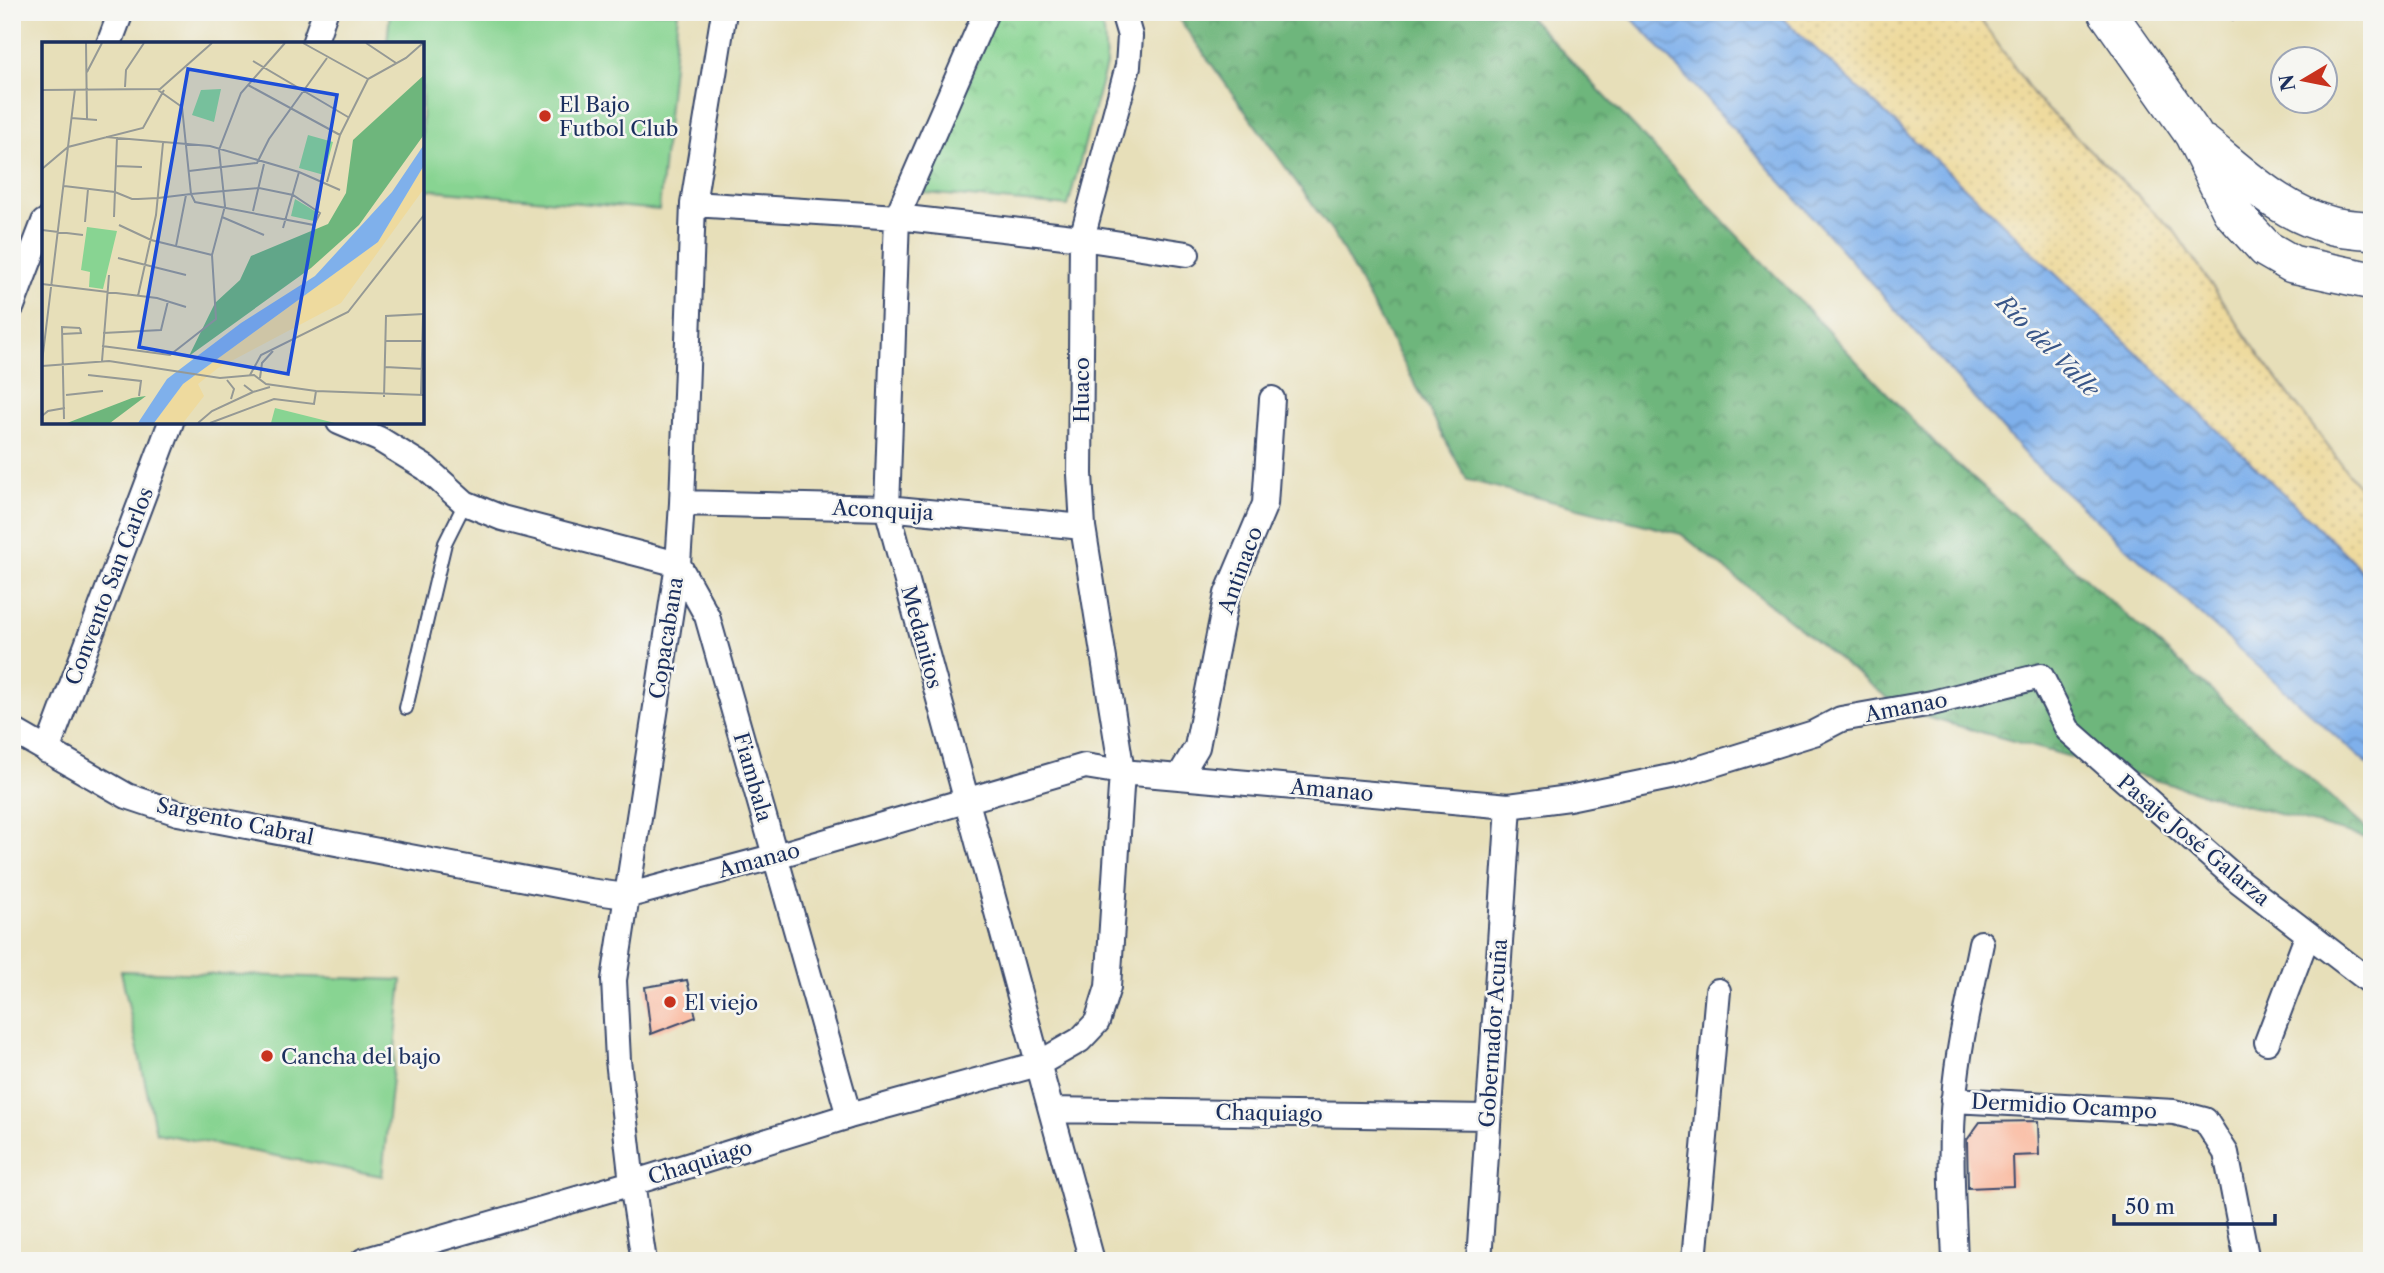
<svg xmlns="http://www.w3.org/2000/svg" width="2384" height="1273" viewBox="0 0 2384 1273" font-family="'Libre Caslon Text',serif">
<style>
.forest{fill:url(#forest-crowns);stroke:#44726d;stroke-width:2}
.sand{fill:url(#sand-dots);stroke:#84847e;stroke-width:2}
.park{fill:url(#park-crowns);stroke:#528278;stroke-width:2}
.pitch{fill:#88d492;stroke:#528278;stroke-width:2}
.water{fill:url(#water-waves);stroke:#4d70a4;stroke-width:2}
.building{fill:#fbac8d}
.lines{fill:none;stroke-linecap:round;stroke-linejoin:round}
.service-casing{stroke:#3a496c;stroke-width:16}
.minor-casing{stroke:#3a496c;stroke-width:28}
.secondary-casing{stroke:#3a496c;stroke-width:40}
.path{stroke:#3a496c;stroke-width:3.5;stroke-dasharray:2 5;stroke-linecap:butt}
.service{stroke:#fff;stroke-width:12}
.minor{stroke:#fff;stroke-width:24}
.secondary{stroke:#fff;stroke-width:37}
.poi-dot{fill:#c8321e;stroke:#f6f6f2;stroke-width:2.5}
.labels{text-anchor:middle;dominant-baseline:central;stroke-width:5;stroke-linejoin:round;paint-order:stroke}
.poi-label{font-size:21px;fill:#1b2f5e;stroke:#f6f6f2;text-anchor:start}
.street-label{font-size:21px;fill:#1b2f5e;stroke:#f6f6f2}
.water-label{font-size:23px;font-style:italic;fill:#395688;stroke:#f6f6f2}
.inset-road{fill:none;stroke:#959995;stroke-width:2}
.view{fill:#1d4ed8;fill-opacity:0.15;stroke:#1d4ed8;stroke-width:3.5}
.inset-edge{fill:none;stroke:#1b2f5e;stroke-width:3.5}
</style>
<defs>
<pattern id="forest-crowns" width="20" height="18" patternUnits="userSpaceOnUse" patternTransform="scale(1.75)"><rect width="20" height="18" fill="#6eb67c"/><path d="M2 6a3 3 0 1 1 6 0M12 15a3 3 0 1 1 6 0" fill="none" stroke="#5a9469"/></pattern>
<pattern id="sand-dots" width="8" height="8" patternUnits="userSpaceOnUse" patternTransform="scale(1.75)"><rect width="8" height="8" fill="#eeda9e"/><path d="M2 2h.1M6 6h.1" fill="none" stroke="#ccbb8a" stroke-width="1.8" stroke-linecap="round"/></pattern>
<pattern id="park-crowns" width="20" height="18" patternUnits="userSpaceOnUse" patternTransform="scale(1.75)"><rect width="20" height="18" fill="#88d492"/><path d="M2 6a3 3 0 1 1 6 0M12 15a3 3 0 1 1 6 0" fill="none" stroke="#75b680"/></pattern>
<pattern id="water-waves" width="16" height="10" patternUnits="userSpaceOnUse" patternTransform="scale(1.75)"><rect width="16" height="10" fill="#7fb0eb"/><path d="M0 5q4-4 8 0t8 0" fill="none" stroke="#6790c2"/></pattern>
</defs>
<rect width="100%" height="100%" fill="#f6f6f2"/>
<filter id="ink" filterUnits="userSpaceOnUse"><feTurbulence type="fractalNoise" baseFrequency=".0143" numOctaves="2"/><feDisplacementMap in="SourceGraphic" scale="14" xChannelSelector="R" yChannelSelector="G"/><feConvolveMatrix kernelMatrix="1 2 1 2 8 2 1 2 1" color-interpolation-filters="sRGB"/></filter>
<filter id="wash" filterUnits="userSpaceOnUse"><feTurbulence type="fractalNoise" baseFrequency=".00686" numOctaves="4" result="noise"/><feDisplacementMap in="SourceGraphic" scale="28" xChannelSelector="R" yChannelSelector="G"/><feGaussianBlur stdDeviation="1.57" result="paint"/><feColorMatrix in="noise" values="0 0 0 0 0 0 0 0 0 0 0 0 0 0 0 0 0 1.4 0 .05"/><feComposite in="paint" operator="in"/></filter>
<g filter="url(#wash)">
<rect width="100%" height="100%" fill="#e7dfb9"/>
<path class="forest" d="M 1174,12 L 1525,12 L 1939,448 L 2372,834 L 2372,840 L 1904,711 L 1681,534 L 1467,480 L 1335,236 Z"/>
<path class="sand" d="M 1776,12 L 1975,12 L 2037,99 L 2175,232 L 2260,356 L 2372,505 L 2372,585 L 2350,558 L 1987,208 Z"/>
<path class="park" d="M 997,12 L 1089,12 L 1104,31 L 1106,65 L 1068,206 L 924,193 Z"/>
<path class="pitch" d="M 390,12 L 678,12 L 659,210 L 422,189 L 422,44 L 387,44 Z
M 121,971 L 402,980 L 382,1176 L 156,1133 Z"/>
<path class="water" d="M 1626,12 L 1776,12 L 1987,208 L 2350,558 L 2372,585 L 2372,769 L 2030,460 L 1687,77 Z"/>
<g id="blocks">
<path class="building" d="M 687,980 L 696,1017 L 651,1034 L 645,987 Z
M 2038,1121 L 2039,1155 L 2013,1156 L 2014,1186 L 1968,1188 L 1967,1140 L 1980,1122 Z"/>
</g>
</g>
<g filter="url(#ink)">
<use href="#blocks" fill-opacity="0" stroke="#3a496c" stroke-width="2"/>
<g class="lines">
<defs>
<path id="service" d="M 406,708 L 445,543 L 465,503"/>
<path id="minor" d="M 986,12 L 897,217 L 887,508 L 1092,1261
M 109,44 L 121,12
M 314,44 L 325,12
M 693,204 L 897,217 L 1082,238 L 1187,254
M 12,306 L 44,222
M 339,422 L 379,439 L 426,468 L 465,503 L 502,518 L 678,564 L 707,616 L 849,1116
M 682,503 L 887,508 L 1083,527
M 12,730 L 127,796 L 178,813 L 589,891 L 626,896 L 776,856 L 1085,766 L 1122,772 L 1509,806 L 1569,798 L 1675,776 L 1814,733 L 1841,719 L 1932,703 L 2041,676 L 2068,730 L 2239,881 L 2372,983
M 47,751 L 171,422
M 1179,777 L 1197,747 L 1227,594 L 1265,504 L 1272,399
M 2267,1042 L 2308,934
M 1953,1100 L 2174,1112 L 2205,1120 L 2226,1153 L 2247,1261
M 1051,1110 L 1487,1117
M 363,1261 L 632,1183 L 849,1116 L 1038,1064 L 1080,1040 L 1097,1022 L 1108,987 L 1122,772 L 1083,527 L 1080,474 L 1082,238 L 1128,66 L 1130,36 L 1123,12
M 644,1261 L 632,1183 L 618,1060 L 614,980 L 678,564 L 682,503 L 693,204 L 724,12
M 1479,1261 L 1509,806
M 1694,1261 L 1718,991
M 1955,1261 C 1953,1207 1949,1152 1954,1098 C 1958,1046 1971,994 1981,943"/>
<path id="secondary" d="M 2107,12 L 2193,134 L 2231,211 L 2266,249 L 2292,264 L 2372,281
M 2204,144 C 2244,176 2282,214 2333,226 C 2346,229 2359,229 2372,231"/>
</defs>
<use href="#service" class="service-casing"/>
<use href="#minor" class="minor-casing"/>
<use href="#secondary" class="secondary-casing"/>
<path class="path" d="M 2228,12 L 2233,19 L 2272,19 L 2283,12"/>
<use href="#service" class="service"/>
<use href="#minor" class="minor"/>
<use href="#secondary" class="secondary"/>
</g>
</g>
<g class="poi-dot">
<circle cx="545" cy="116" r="7"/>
<circle cx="670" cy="1002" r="7"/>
<circle cx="267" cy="1056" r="7"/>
</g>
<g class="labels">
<g class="poi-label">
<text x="559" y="104">El Bajo<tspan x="559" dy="24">Futbol Club</tspan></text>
<text x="684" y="1002">El viejo</text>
<text x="281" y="1056">Cancha del bajo</text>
</g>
<g class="street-label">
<text transform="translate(1081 390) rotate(-90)">Huaco</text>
<text transform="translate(883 510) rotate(3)">Aconquija</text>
<text transform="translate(1240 570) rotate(-70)">Antinaco</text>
<text transform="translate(109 586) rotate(-69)">Convento San Carlos</text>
<text transform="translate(922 637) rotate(75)">Medanitos</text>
<text transform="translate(666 638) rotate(-81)">Copacabana</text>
<text transform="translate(1906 707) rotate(-11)">Amanao</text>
<text transform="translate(753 777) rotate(74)">Fiambala</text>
<text transform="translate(1332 790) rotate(5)">Amanao</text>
<text transform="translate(235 821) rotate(12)">Sargento Cabral</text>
<text transform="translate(2194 840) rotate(40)">Pasaje José Galarza</text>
<text transform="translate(759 860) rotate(-15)">Amanao</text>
<text transform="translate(1493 1033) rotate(-86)">Gobernador Acuña</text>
<text transform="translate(2064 1106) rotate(3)">Dermidio Ocampo</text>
<text transform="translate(1269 1113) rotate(1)">Chaquiago</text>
<text transform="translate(700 1162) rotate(-17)">Chaquiago</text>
</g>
<g class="water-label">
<text transform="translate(2048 346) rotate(45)">Río del Valle</text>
</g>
</g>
<g transform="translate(42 42)">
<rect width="382" height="382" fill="#e7dfb9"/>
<path d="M 381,34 L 381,94 L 317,183 L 269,226 L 147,314 L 173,261 L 198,238 L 209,214 L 286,182 L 304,151 L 311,98 ZM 104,354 L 68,381 L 25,381 L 90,356 Z" fill="#6eb67c"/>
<path d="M 381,125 L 381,148 L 299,261 L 176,326 L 156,342 L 162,354 L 141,381 L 112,381 L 141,342 L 336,200 Z" fill="#eeda9e"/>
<path d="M 253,157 L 276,171 L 272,179 L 249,174 ZM 233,366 L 293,381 L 229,381 Z" fill="#88d492"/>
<path d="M 179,47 L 172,80 L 150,73 L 159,48 ZM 266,93 L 291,100 L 282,133 L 257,126 ZM 45,185 L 75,189 L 61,247 L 47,245 L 48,230 L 39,228 Z" fill="#88d492"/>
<path d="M 381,104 L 381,125 L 336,200 L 141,342 L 112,381 L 96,381 L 125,337 L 199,281 L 273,234 L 350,150 Z" fill="#7fb0eb"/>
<path class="inset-road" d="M 44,1 L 45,77M 261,1 L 326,37M 324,1 L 354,21M 211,19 L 306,75M 45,30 L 60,1M 206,43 L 298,93M 83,45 L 84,28 L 102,1M 0,48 L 118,47 L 170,1M 29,76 L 55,78M 64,95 L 168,104 L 257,130 L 298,148M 74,124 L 100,125M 0,127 L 26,105 L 101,86 L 122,48M 147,129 L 215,121 L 227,97 L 285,16M 285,140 L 298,93 L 326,37 L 364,16 L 381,1M 22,144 L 73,150 L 90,157 L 96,157 L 116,156 L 149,152 L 182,149 L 217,146 L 251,153 L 278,171 L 272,183 L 153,160 L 149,152 L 140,65 L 116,48M 211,169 L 222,122M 72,175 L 75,95M 180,175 L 222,193M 43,180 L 46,147M 77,183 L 109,198 L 170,213M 241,186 L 257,130M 0,188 L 41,193M 134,204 L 144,153M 76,216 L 144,233M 0,242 L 115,256 L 144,265M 96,254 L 114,173 L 121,101M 61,291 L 119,288 L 126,259M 20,292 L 39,291 L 38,286M 344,299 L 382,299M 60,304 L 128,313 L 174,277 L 170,213 L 183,164 L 177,108 L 199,51 L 243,1M 60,319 L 67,233M 0,320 L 33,47M 0,324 L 67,319 L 178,336 L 212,333 L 224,342 L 274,349 L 382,353M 343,325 L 382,327M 46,333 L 99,339 L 97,354M 208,333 L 219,313 L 306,270 L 382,173M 218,336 L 220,321 L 231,309M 185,338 L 192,347 L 189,357M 202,343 L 211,350 L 228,345M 24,353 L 61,349M 379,353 L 381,272M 342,355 L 344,274 L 382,272M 0,374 L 6,369 L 23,366M 22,377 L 20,285 L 38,286M 156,381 L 170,369 L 211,350M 168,381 L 232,357 L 272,362 L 274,349"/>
<path class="view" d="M 146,27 L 295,53 L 246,332 L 97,305 Z"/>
<rect width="382" height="382" class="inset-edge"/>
</g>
<rect width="2384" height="1273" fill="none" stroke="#f6f6f2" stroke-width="42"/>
<g transform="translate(2304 80) rotate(260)"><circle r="33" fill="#f6f6f2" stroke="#9ea6b7" stroke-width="2"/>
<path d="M0-5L12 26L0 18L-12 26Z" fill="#c8321e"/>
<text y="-10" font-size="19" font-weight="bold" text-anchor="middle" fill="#1b2f5e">N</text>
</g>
<path d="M2114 1214v10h161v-10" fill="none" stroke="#1b2f5e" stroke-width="3.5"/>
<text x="2125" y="1214" font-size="21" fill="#1b2f5e" stroke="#f6f6f2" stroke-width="5" paint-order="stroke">50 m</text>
</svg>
